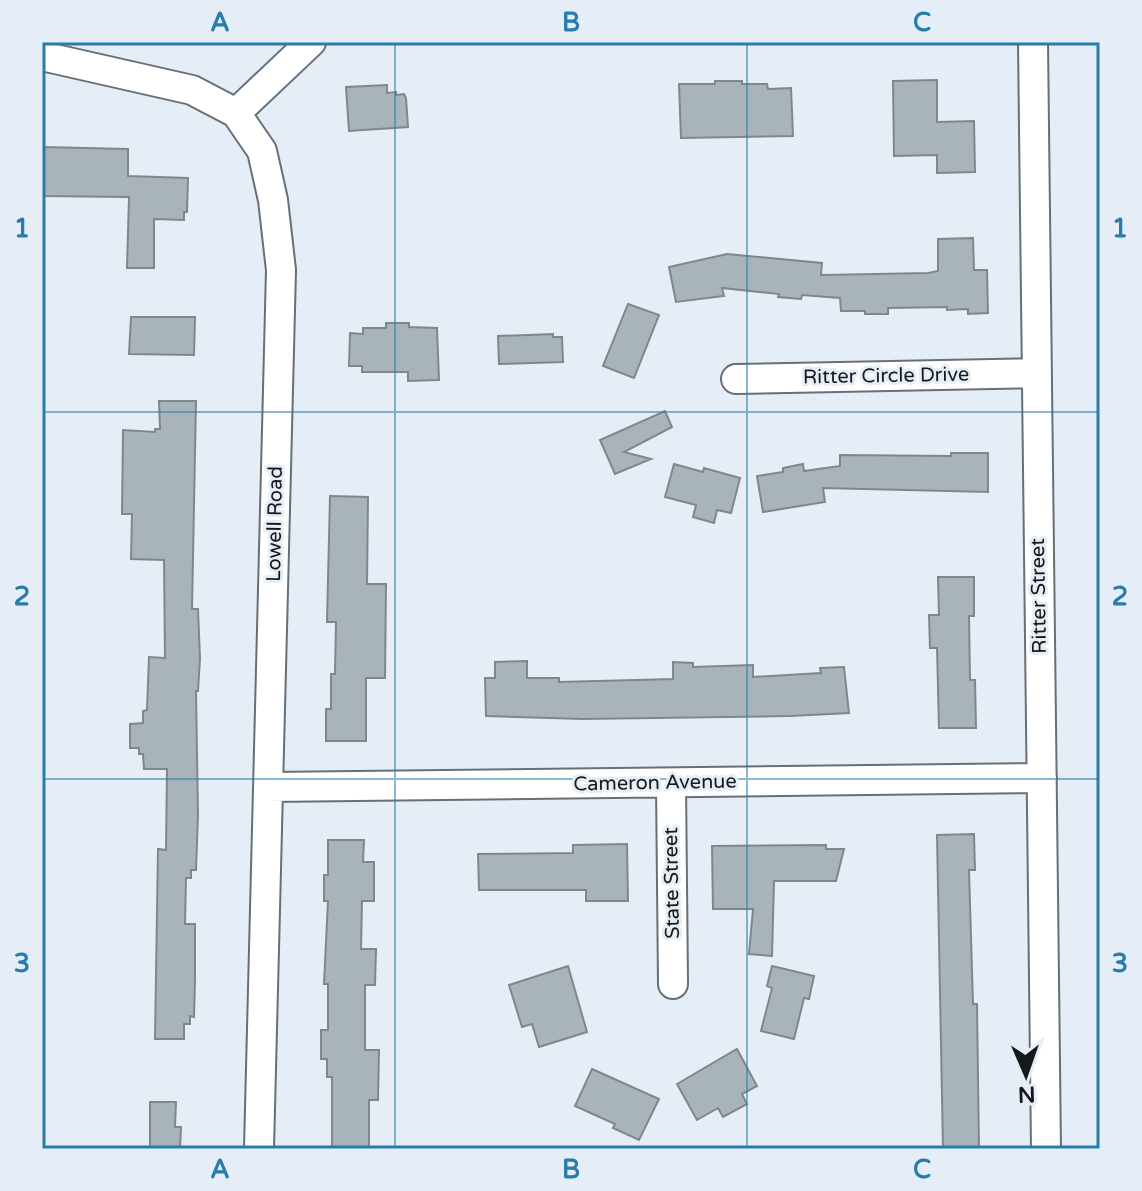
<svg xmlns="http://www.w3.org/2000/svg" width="1142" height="1191" viewBox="0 0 1142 1191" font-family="'Varela Round',sans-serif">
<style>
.building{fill:#a9b3ba;stroke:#7e878e;stroke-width:2}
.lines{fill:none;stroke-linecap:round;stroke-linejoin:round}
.minor-casing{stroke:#676f77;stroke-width:32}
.minor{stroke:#fff;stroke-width:28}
.grid{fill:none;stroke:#297dad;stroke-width:2;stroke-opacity:0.55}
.labels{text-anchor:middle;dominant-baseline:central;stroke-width:6;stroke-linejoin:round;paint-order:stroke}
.street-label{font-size:20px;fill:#16191c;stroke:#e5eef6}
.neatline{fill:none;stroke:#297dad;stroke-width:3}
.grid-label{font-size:26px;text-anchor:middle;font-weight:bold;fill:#297dad}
</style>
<rect width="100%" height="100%" fill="#e5eef6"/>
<path class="building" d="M 937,80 L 937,122 L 974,121 L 975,172 L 937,173 L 937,155 L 894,156 L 893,81 Z
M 715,81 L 742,81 L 742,84 L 767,84 L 768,89 L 791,88 L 793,136 L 681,138 L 679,84 L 715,84 Z
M 387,85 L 387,93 L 396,92 L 396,95 L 404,94 L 406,98 L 408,127 L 349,131 L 346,87 Z
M 42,147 L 128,149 L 128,176 L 188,178 L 187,212 L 184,212 L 184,220 L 154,219 L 154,268 L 127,268 L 129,197 L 42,196 Z
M 973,238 L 974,270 L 987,270 L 988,313 L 968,314 L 968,309 L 947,310 L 947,307 L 888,308 L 888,314 L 865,314 L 865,311 L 841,311 L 840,298 L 802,295 L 801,299 L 778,297 L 779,294 L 722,288 L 724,296 L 676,302 L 669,267 L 727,254 L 822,263 L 821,275 L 928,273 L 938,271 L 938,239 Z
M 628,304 L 659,315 L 634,378 L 603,366 Z
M 131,317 L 195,317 L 194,355 L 129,354 Z
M 386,323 L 409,323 L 409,327 L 437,328 L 439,380 L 408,381 L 408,372 L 362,372 L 362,366 L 349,366 L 350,333 L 363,334 L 363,328 L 386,328 Z
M 553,334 L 553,337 L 562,337 L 563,362 L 499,364 L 498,336 Z
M 159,401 L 196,401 L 192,609 L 198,609 L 200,659 L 198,691 L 196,691 L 198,815 L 196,870 L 191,870 L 191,878 L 186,878 L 185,924 L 195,924 L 195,980 L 194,1017 L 190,1016 L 190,1024 L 184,1024 L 184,1039 L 155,1039 L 158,849 L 166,850 L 167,769 L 144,769 L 143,754 L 139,754 L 139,748 L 130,748 L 130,724 L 143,723 L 143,711 L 147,710 L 149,657 L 165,658 L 164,560 L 131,559 L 132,514 L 122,514 L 123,430 L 155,432 L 155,429 L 160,429 Z
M 665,411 L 672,427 L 624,452 L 651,459 L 615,474 L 600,440 Z
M 951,453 L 988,453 L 988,492 L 823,488 L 825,502 L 763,512 L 757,476 L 783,472 L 783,468 L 803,464 L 804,471 L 840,466 L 840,455 L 951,456 Z
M 674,464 L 703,472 L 704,468 L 740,478 L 731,513 L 717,510 L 714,523 L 693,517 L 696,505 L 665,497 Z
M 330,496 L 368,497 L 367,584 L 386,584 L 385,678 L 366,678 L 366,741 L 326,741 L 326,709 L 331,709 L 331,674 L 335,674 L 336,622 L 327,622 Z
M 938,577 L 974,577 L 974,616 L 969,616 L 970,680 L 975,680 L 976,728 L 939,728 L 937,648 L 930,648 L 929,615 L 939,615 Z
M 527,661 L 527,678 L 559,678 L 559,682 L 673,679 L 673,662 L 693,663 L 693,667 L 753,665 L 753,677 L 821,673 L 820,668 L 844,667 L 849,713 L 791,716 L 582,719 L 486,716 L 485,678 L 495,678 L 495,662 Z
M 974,834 L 975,870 L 969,870 L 973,1004 L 977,1004 L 979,1149 L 943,1149 L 937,835 Z
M 328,840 L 364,840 L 363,862 L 374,862 L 374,901 L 362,901 L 361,949 L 376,949 L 375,985 L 365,985 L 365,1050 L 379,1050 L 378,1100 L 369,1100 L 369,1149 L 332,1149 L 332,1077 L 327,1077 L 327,1059 L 321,1059 L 321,1030 L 328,1030 L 328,984 L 324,984 L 328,901 L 324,901 L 324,875 L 328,875 Z
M 627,844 L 628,901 L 586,901 L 586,890 L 479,890 L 478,854 L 573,853 L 573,845 Z
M 826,845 L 826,849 L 844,849 L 836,881 L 774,881 L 772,956 L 749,954 L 753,909 L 713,909 L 712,846 Z
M 568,966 L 587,1032 L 539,1047 L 532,1024 L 522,1027 L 509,985 Z
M 772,966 L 814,976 L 809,999 L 804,998 L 794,1039 L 761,1031 L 772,988 L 767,986 Z
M 737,1049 L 757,1086 L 742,1094 L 747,1104 L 723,1117 L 718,1108 L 697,1120 L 677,1084 Z
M 592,1069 L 659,1099 L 639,1140 L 613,1128 L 615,1124 L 575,1106 Z
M 150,1102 L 176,1102 L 175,1127 L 181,1127 L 180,1149 L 150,1149 Z"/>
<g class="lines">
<defs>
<path id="minor" d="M 1033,42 L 1046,1149
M 42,56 L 192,90 L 236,113 L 262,151 L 273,200 L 281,270 L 259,1149
M 236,113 L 311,42
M 736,379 L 1037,373
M 671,783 L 673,984
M 269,787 L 1042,778"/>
</defs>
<use href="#minor" class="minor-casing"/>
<use href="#minor" class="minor"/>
</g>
<path class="grid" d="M 395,42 L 395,1149M 747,42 L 747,1149M 42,412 L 1100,412M 42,779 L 1100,779"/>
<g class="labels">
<g class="street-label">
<text transform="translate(886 376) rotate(-1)">Ritter Circle Drive</text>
<text transform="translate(275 524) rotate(-89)">Lowell Road</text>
<text transform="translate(1039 596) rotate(-91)">Ritter Street</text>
<text transform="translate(655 783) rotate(-1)">Cameron Avenue</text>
<text transform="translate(672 883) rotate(-91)">State Street</text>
</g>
</g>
<rect width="1142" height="1191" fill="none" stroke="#e5eef6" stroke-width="88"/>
<g transform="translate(1026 1075) rotate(178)" stroke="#e5eef6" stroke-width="6" paint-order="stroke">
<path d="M0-6L14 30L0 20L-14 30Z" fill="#16191c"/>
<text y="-12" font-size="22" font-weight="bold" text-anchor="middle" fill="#16191c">N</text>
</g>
<rect x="44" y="44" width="1054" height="1103" class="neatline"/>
<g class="grid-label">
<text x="220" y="31">A</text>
<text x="571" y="31">B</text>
<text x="922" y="31">C</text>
<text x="22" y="237">1</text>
<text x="1120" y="237">1</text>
<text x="22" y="605">2</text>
<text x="1120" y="605">2</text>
<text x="22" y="972">3</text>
<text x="1120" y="972">3</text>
<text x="220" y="1178">A</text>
<text x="571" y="1178">B</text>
<text x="922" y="1178">C</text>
</g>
</svg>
